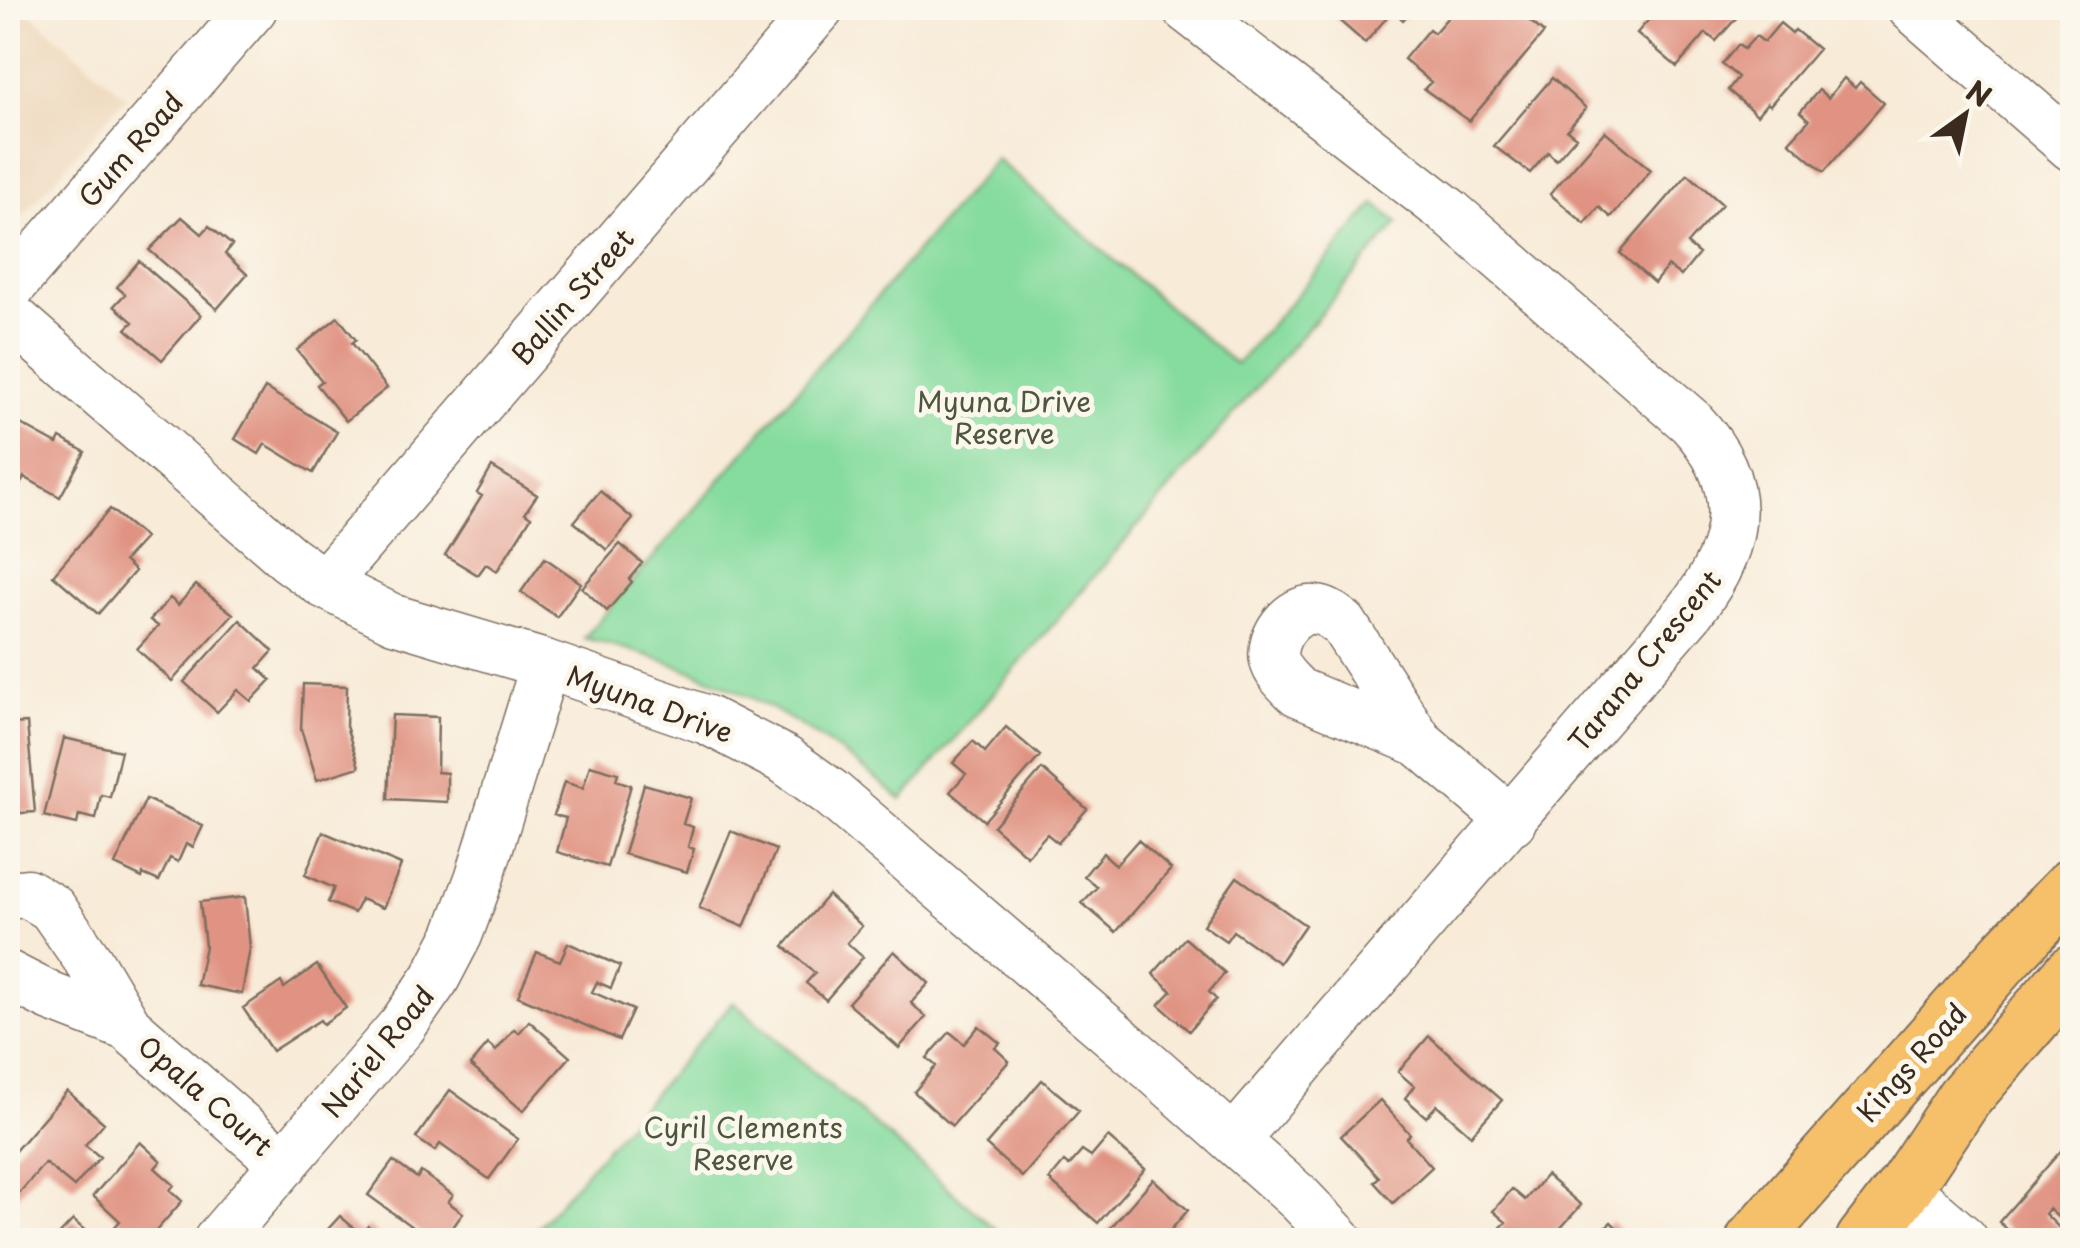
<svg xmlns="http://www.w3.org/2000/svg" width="2080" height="1248" viewBox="0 0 2080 1248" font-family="'Playpen Sans',sans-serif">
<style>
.built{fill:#eed7bb}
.green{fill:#86dc9f;stroke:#60835e;stroke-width:2.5}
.building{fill:#e09382}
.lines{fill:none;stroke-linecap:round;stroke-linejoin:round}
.minor-casing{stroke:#7d6e5f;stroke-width:51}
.major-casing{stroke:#7d6e5f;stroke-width:59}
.minor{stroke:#fff;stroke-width:48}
.major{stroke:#f6c06b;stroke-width:55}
.labels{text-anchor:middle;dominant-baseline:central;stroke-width:10;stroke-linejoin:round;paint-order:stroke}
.street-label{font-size:28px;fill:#3b2a1e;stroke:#fbf7ec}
.park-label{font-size:28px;fill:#4e563e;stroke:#fbf7ec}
</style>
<rect width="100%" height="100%" fill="#fbf7ec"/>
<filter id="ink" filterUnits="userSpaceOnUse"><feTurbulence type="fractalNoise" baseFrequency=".01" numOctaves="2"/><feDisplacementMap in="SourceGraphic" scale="20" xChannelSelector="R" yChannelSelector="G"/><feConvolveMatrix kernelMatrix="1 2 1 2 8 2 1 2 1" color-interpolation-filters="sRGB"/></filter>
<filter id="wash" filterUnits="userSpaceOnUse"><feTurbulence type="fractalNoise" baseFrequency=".0048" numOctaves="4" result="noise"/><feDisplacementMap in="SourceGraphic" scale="40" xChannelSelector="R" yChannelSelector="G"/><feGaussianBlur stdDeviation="2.25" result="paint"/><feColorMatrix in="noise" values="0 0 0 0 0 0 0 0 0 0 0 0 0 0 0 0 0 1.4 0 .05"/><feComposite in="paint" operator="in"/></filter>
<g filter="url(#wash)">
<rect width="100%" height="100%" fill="#f8ebd8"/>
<path class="built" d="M 8,8 L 24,8 L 126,97 L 8,233 Z"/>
<path class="green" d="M 996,159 L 1236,365 L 1375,204 L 1398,223 L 902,800 C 805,717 709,667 584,638 Z
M 733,1002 L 1008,1240 L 527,1240 Z"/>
<g id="blocks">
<path class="building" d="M 1329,8 L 1414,8 L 1403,20 L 1393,10 L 1365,43 L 1327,10 Z
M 1456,8 L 1515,8 L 1544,33 L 1469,121 L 1424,89 L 1431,82 L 1404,59 L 1429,29 L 1434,33 Z
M 1659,8 L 1745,8 L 1716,41 L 1706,33 L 1677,67 L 1637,33 Z
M 1780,23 L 1792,33 L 1795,30 L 1818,49 L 1770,105 L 1767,103 L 1757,115 L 1728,90 L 1738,77 L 1722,64 L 1738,45 L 1744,49 L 1756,36 L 1764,42 Z
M 1552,78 L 1586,108 L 1567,130 L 1576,137 L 1556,160 L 1548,152 L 1530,173 L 1494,146 Z
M 1844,78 L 1855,88 L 1860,82 L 1884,103 L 1824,172 L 1789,142 L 1809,120 L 1800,112 L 1819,90 L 1828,98 Z
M 1605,131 L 1651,170 L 1611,217 L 1599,207 L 1585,224 L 1550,194 Z
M 1688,174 L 1722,204 L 1687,244 L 1699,254 L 1681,276 L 1668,266 L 1654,283 L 1620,253 Z
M 182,217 L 202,234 L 209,226 L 232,245 L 225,254 L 247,274 L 217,309 L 149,250 Z
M 139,261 L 201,315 L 162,360 L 126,329 L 133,322 L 114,306 L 125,294 L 117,287 Z
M 338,317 L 356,340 L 352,343 L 387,388 L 346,421 L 317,385 L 322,381 L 297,350 Z
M 265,388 L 337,432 L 313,473 L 265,444 L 259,454 L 235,439 Z
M 8,417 L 57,444 L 60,438 L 85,452 L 60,497 L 24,477 L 21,483 L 8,475 Z
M 492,467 L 537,495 L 525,513 L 531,517 L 497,571 L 486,564 L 478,575 L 445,555 L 482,496 L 477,493 Z
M 600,491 L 633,519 L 607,550 L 574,522 Z
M 110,509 L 145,538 L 124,561 L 135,571 L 98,614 L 53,575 Z
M 620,544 L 642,563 L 629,579 L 632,582 L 607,611 L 582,588 Z
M 545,558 L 581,583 L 557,617 L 521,592 Z
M 196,585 L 233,614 L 172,681 L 137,649 L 158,626 L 150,620 L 170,598 L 178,605 Z
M 240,620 L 273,651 L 258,668 L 271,680 L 251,701 L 238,690 L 217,712 L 184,682 Z
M 303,684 L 347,686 L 346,726 L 359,767 L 317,780 L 301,729 Z
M 392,715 L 438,717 L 437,772 L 447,773 L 447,802 L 388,799 Z
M 27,723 L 35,812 L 8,814 L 8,724 Z
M 1006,727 L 1040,756 L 984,821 L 950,792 L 966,774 L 953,763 L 973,741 L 985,752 Z
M 64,738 L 121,751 L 110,797 L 101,795 L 96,819 L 79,815 L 77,824 L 44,816 Z
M 590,765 L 618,773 L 616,780 L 631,785 L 607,867 L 557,852 L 566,818 L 554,815 L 564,782 L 583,788 Z
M 1042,769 L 1087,809 L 1058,843 L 1047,834 L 1027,856 L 993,826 Z
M 644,784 L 691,798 L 683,824 L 693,827 L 688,847 L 694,849 L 687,872 L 624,854 Z
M 146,799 L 203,826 L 193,847 L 186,844 L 178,862 L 170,858 L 159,881 L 143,874 L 142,878 L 115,865 Z
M 731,831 L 776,850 L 744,927 L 699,908 Z
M 323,832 L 401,865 L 383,908 L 361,899 L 354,913 L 328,902 L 334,888 L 305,875 Z
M 1138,840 L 1171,869 L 1116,932 L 1082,903 L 1097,887 L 1084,876 L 1103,853 L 1116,865 Z
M 1237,877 L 1305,925 L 1279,963 L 1233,931 L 1226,941 L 1203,925 Z
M 828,895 L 862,926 L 847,943 L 863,957 L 826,1000 L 806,983 L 815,973 L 784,946 Z
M 245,897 L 250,948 L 242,994 L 197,985 L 205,946 L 200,902 Z
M 1185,938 L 1225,973 L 1209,992 L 1216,999 L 1189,1031 L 1159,1005 L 1172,991 L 1153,974 Z
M 568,943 L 620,966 L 611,988 L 597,982 L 592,992 L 633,1010 L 619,1040 L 518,996 L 537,952 L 560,961 Z
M 894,951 L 929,983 L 911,1003 L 926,1017 L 899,1048 L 848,1003 Z
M 317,965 L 346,1008 L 323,1024 L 320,1020 L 272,1051 L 243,1008 L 281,982 L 284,988 Z
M 529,1021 L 570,1057 L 523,1111 L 470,1065 L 488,1044 L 496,1051 L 514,1029 L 519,1033 Z
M 979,1026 L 1000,1043 L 995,1048 L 1009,1061 L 952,1126 L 914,1092 L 936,1066 L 927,1058 L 950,1032 L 964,1044 Z
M 1429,1036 L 1502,1100 L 1471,1135 L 1437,1105 L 1426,1117 L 1405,1098 L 1414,1086 L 1398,1072 Z
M 1042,1080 L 1079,1111 L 1022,1177 L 986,1145 Z
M 450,1090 L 518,1139 L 489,1179 L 440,1144 L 435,1151 L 416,1138 Z
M 67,1091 L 104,1123 L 85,1145 L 100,1157 L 74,1187 L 45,1163 L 15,1198 L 8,1192 L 8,1159 Z
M 1380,1100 L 1410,1134 L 1406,1138 L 1432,1167 L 1393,1203 L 1374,1182 L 1379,1177 L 1341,1136 Z
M 1108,1137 L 1145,1169 L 1098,1223 L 1049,1180 L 1064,1162 L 1069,1166 L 1082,1151 L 1091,1157 Z
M 2072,1138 L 2072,1230 L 2049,1209 L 2045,1214 L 2072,1240 L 2019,1240 L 1999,1222 Z
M 140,1142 L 161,1161 L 155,1168 L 174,1185 L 170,1190 L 182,1201 L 148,1240 L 103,1240 L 120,1221 L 93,1196 Z
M 393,1161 L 417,1178 L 421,1172 L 453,1195 L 448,1202 L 463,1213 L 444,1240 L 430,1240 L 368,1195 Z
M 1546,1175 L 1581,1205 L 1550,1240 L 1489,1240 L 1506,1222 L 1493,1211 L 1512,1189 L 1525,1200 Z
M 1153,1179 L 1188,1210 L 1162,1240 L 1100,1240 Z
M 340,1216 L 361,1234 L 368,1226 L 383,1239 L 387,1235 L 394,1240 L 318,1240 Z
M 73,1220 L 96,1240 L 54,1240 Z
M 1611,1222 L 1629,1240 L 1591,1240 Z"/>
</g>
</g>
<g filter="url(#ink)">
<use href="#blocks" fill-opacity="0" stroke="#7d6e5f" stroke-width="2.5"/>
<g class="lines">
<defs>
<path id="minor" d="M 1186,8 L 1449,212 L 1691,422 C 1750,485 1740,547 1690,611 L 1234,1140
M 1912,8 L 2072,147
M 8,290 L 253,8
M 8,314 L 288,558 L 324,584 L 394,619 L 545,664 L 707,720 L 785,760 L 831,793 L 1152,1068 L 1300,1199 L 1339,1240
M 324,584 L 820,8
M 1419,742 L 1298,692 C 1289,683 1277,673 1274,660 C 1269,638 1292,607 1315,610 C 1327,611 1334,617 1343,624 L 1419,742 L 1512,821
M 8,895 L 27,893 L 52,908 L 90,963 L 128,1027 L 284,1164
M 8,975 L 51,997 L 128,1027
M 1904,1188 L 1964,1240
M 218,1240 L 402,1026 L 435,979 L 458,935 L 479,879 L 545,664"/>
<path id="major" d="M 1754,1240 L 2008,953 L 2072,886
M 1864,1240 L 1904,1188 L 1964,1098 L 2072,973"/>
</defs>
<use href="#minor" class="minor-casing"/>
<use href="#major" class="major-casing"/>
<use href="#minor" class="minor"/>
<use href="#major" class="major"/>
</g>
</g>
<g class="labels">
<g class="street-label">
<text transform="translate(130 149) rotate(-49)">Gum Road</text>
<text transform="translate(572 296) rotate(-49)">Ballin Street</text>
<text transform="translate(1644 660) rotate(-51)">Tarana Crescent</text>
<text transform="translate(650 703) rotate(20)">Myuna Drive</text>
<text transform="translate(377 1051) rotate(-51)">Nariel Road</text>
<text transform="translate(1911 1062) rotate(-48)">Kings Road</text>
<text transform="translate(206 1095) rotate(41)">Opala Court</text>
</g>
<g class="park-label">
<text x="1004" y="400">Myuna Drive<tspan x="1004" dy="32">Reserve</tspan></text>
<text x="743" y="1126">Cyril Clements<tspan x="743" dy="32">Reserve</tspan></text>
</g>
</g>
<rect width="2080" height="1248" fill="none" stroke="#fbf7ec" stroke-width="40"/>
<g transform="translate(1965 115) rotate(33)" stroke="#fbf7ec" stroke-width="8" paint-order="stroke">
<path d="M0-8L18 38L0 25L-18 38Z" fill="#3b2a1e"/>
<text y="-15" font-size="28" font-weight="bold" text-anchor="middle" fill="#3b2a1e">N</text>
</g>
</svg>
